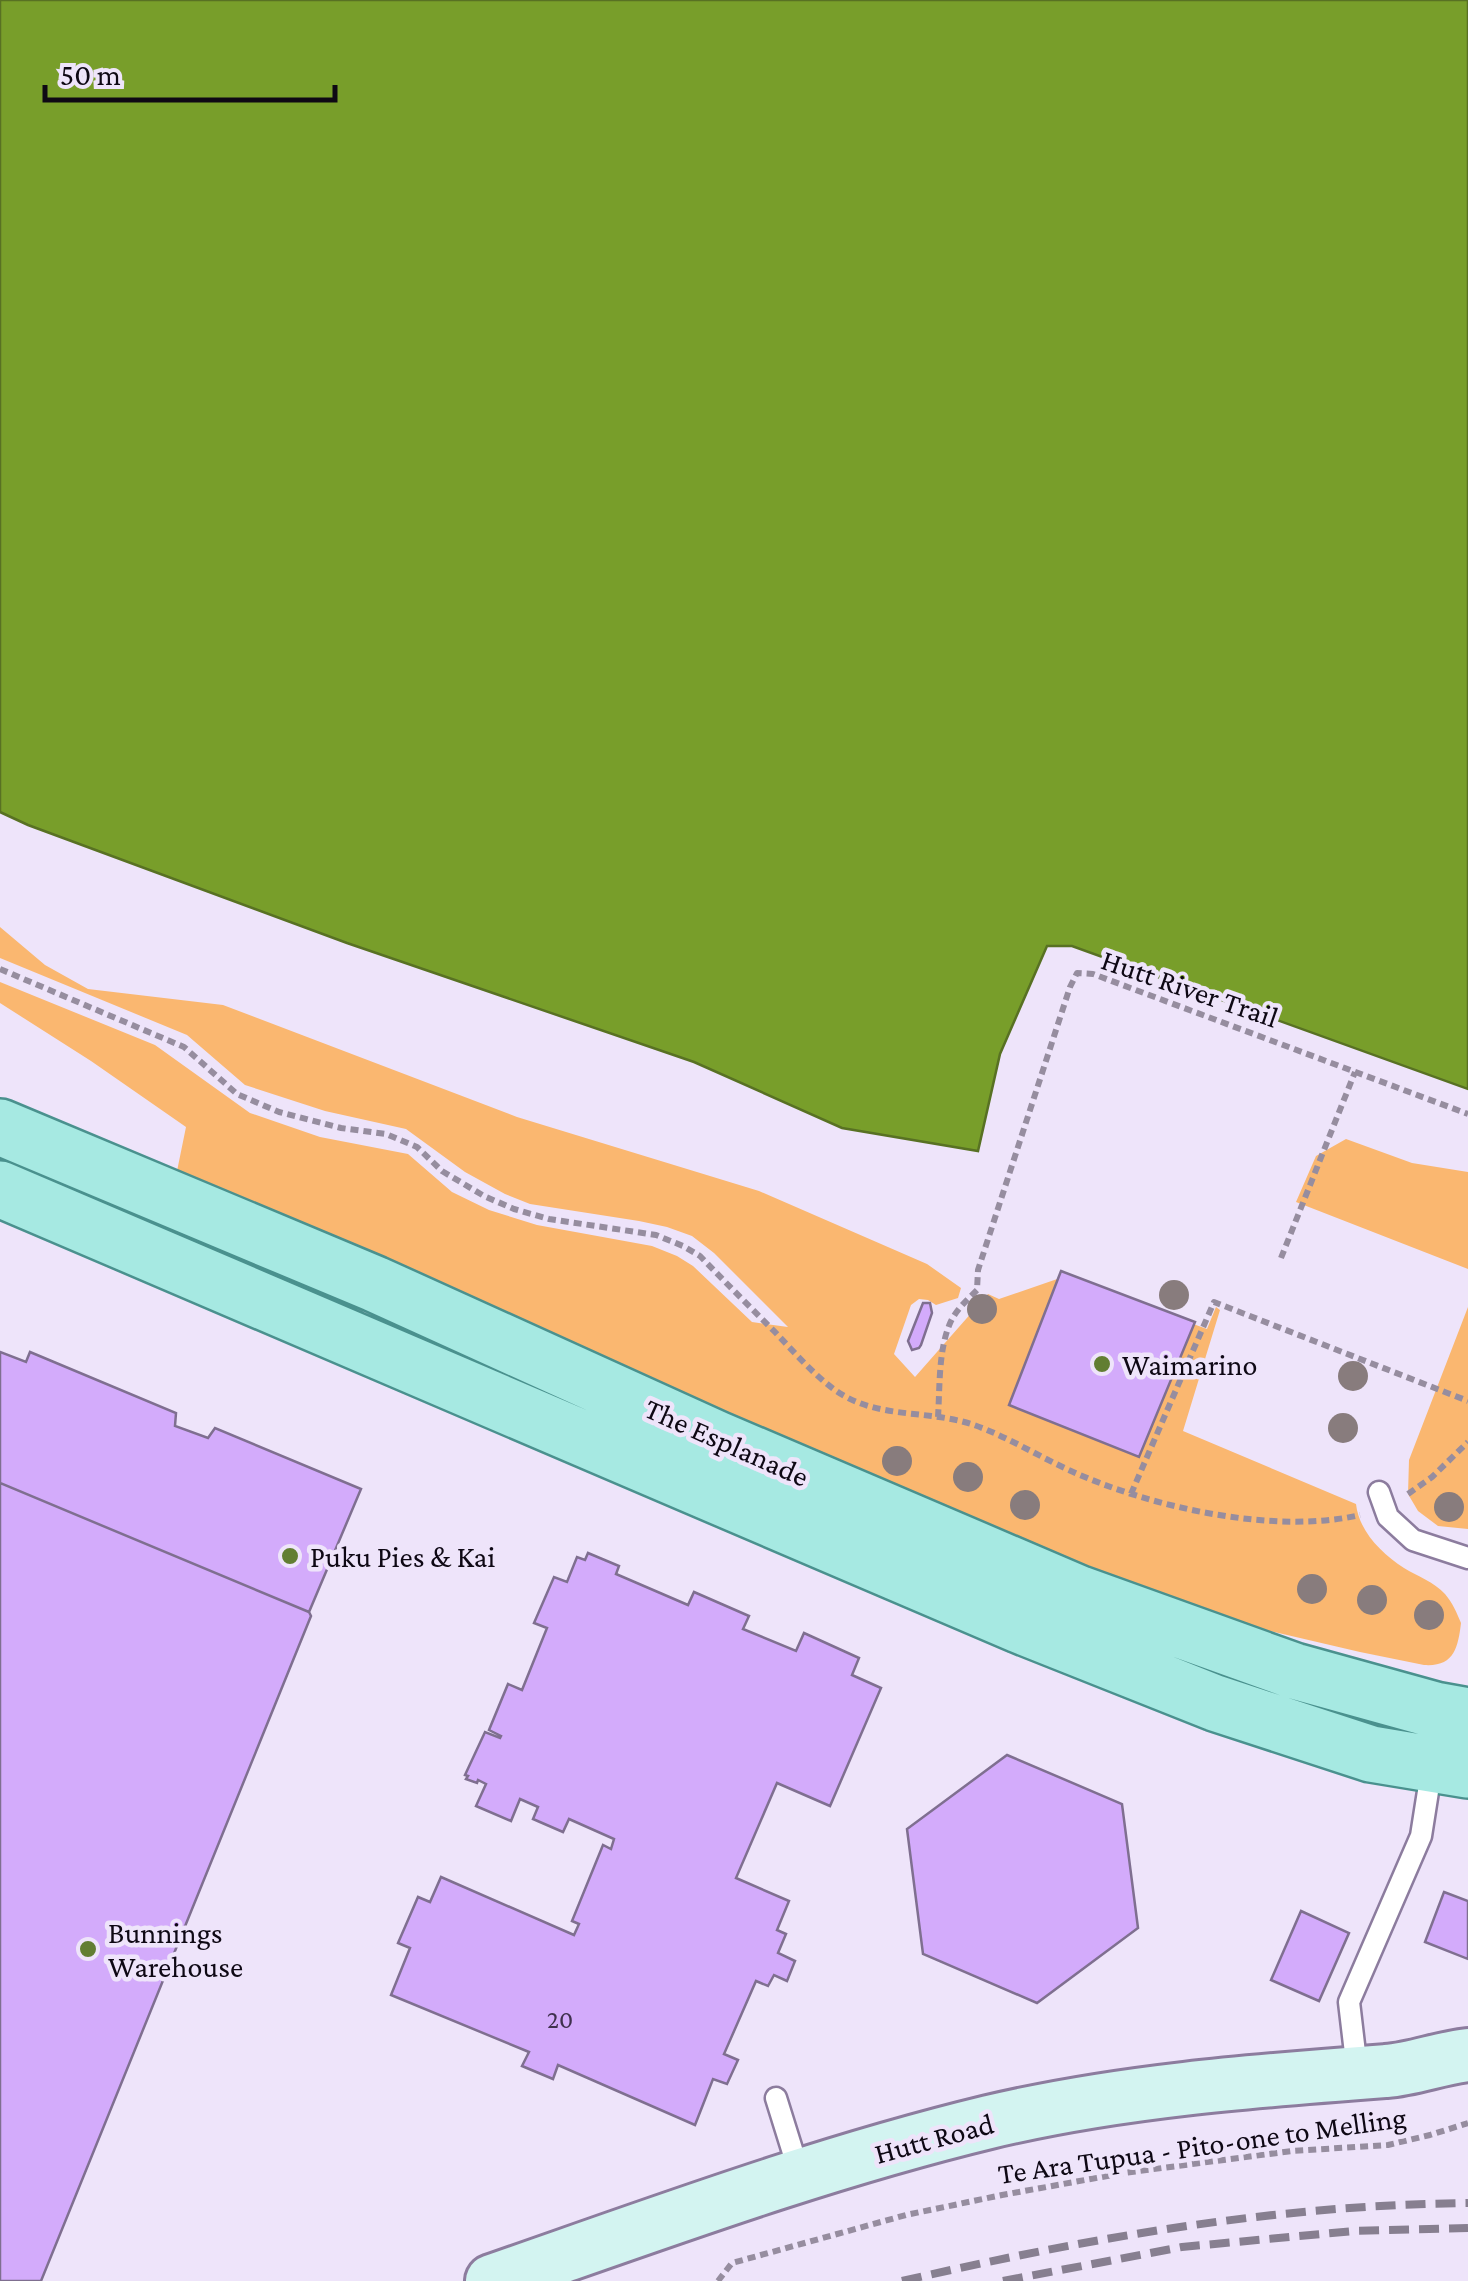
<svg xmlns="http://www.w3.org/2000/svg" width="1468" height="2281" viewBox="0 0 1468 2281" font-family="'Crimson Pro',serif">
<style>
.green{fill:#fab770}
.water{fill:#789e2a;stroke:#587123;stroke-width:2.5}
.building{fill:#d3abfb;stroke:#7f6f90;stroke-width:2.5}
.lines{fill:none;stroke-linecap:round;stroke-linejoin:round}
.lane-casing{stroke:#8c7c9e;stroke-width:25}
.secondary-casing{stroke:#8c7c9e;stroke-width:58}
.primary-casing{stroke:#4a918e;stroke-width:60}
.path{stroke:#968d9f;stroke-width:6;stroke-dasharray:8 5;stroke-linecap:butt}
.lane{stroke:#fff;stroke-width:20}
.secondary{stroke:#d3f4f1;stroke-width:52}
.primary{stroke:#a6e9e2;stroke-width:55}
.rail{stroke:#877f90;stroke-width:8;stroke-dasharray:20 10;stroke-linecap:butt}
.tree{fill:#887c7d}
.poi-dot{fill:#627e32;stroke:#eee4fa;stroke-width:4}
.labels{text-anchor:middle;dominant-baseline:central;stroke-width:9;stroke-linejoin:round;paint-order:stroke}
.number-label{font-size:25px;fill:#3f314e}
.street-label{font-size:30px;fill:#0e0814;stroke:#eee4fa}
.poi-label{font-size:30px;fill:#0e0814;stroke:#eee4fa;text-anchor:start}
</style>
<rect width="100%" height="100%" fill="#eee4fa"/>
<path class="green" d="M 0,927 L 45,965 L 88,989 L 223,1005 L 517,1117 L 759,1191 L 927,1264 L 961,1288 L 958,1298 L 936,1305 L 928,1300 L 919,1299 L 911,1305 L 894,1354 L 915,1377 L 988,1294 L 999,1299 L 1063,1277 L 1207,1329 L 1216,1307 L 1220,1310 L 1183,1431 L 1356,1504 C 1359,1531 1381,1553 1404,1568 C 1417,1576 1434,1582 1445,1594 C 1452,1602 1457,1613 1461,1623 C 1458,1648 1454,1667 1424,1665 L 1360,1652 L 1166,1607 L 176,1176 L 186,1127 L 91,1061 L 0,1003 L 0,982 L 155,1045 L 250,1113 L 320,1137 L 408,1154 L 452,1192 L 489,1210 L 537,1225 L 652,1246 L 677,1256 L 693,1266 L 752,1322 L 788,1327 L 714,1253 L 692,1236 L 667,1227 L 639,1221 L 530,1204 L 505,1194 L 465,1172 L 406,1129 L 325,1111 L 245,1085 L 187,1035 L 0,958 Z
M 1346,1139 L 1412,1163 L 1468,1172 L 1468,1269 L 1296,1202 L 1316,1156 Z
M 1468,1307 L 1468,1529 L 1438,1526 L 1418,1511 L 1408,1494 L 1409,1460 Z"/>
<path class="water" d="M 0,0 L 1468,0 L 1468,1089 L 1072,946 L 1047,946 L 1000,1054 L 978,1151 L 842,1128 L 694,1062 L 347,943 L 28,825 L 0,812 Z"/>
<path class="building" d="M 1061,1271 L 1195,1322 L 1139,1457 L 1009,1405 Z
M 923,1303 L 930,1303 L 932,1313 L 921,1345 L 919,1348 L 912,1350 L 908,1341 Z
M 0,1352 L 26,1362 L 30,1352 L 176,1413 L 175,1426 L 208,1438 L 215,1428 L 361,1489 L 309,1612 L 0,1483 Z
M 0,1483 L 309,1612 L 311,1616 L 41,2281 L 0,2281 Z
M 588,1553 L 619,1566 L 616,1574 L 688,1605 L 694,1592 L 749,1616 L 743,1629 L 796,1651 L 804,1633 L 859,1658 L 852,1675 L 881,1688 L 830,1806 L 777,1783 L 736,1878 L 789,1901 L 777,1930 L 786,1934 L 778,1953 L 795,1961 L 787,1981 L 774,1975 L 768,1986 L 756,1981 L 724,2054 L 738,2060 L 727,2084 L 713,2079 L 695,2125 L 558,2065 L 553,2079 L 522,2066 L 529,2052 L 391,1995 L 410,1948 L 398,1943 L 418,1897 L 430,1902 L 441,1877 L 574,1935 L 579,1924 L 572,1921 L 603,1845 L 611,1849 L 614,1839 L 569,1819 L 563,1832 L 533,1819 L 538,1807 L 520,1799 L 511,1821 L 476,1806 L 486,1784 L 478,1780 L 477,1783 L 466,1779 L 468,1776 L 465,1775 L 485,1732 L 500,1738 L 501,1736 L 489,1730 L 508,1684 L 522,1690 L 547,1628 L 534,1623 L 554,1577 L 567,1582 L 577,1557 L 585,1560 Z
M 1007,1755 L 1122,1804 L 1138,1928 L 1037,2003 L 923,1954 L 907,1829 Z
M 1444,1892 L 1468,1901 L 1468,1959 L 1425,1942 Z
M 1301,1911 L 1349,1933 L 1319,2001 L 1271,1980 Z"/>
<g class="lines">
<defs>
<path id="lane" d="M 1379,1492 L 1388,1517 L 1413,1540 L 1468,1558
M 1357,2070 L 1349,2002 L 1421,1836 L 1432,1766
M 776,2098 L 800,2175"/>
<path id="secondary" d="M 492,2281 C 656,2224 820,2163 989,2122 C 1119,2091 1253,2081 1386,2071 C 1414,2069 1440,2058 1468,2055"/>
<path id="primary" d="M 0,1127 L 375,1284 L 717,1439 L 1080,1594 L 1294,1671 L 1435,1710 L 1468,1716
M 0,1189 L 1019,1625 L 1215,1703 L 1371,1754 L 1468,1770"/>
</defs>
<use href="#lane" class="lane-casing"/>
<use href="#secondary" class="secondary-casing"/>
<use href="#primary" class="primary-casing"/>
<path class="path" d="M 0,969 L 184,1047 L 237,1094 L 279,1112 L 341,1128 L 386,1134 L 417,1147 L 442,1171 L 484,1196 L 514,1209 L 549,1219 L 656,1235 L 683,1246 L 700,1256 C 725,1282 750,1307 775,1332 C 794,1352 813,1374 835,1390 C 877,1420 928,1409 974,1425 C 1008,1437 1038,1456 1071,1471 C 1150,1507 1274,1535 1360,1515
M 1281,1258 L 1355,1072
M 938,1417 C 940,1387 938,1349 951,1321 C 957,1309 967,1300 977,1290 L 978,1270 L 1070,987 L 1077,973 L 1093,974 L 1468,1114
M 1131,1494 L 1214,1302 L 1468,1401
M 1408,1494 L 1432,1477 L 1468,1442
M 718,2281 L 732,2263 L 906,2215 L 1002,2195 L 1124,2173 L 1292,2151 L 1388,2145 L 1430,2135 L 1468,2123"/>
<use href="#lane" class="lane"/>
<use href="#secondary" class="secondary"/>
<use href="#primary" class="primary"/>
<path class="rail" d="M 902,2281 C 1088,2238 1276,2205 1468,2203
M 1003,2281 L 1182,2247 L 1354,2231 L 1468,2228"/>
</g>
<g class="tree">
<circle cx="1174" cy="1295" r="15"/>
<circle cx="982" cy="1309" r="15"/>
<circle cx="1353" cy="1376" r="15"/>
<circle cx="1343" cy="1428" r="15"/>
<circle cx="897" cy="1461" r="15"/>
<circle cx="968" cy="1477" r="15"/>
<circle cx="1025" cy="1505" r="15"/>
<circle cx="1449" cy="1507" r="15"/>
<circle cx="1312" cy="1589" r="15"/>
<circle cx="1372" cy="1600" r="15"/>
<circle cx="1429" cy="1615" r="15"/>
</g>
<g class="poi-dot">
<circle cx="1102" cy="1364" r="10"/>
<circle cx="290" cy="1556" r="10"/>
<circle cx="88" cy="1949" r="10"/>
</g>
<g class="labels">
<g class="number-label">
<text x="560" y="2019">20</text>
</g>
<g class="street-label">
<text transform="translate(1190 988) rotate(19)">Hutt River Trail</text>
<text transform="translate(727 1442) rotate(24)">The Esplanade</text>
<text transform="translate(934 2138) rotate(-15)">Hutt Road</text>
<text transform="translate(1202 2145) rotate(-8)">Te Ara Tupua - Pito-one to Melling</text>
</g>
<g class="poi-label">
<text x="1122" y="1364">Waimarino</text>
<text x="310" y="1556">Puku Pies &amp; Kai</text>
<text x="108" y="1932">Bunnings<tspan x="108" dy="34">Warehouse</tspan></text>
</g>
</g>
<path d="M45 85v15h290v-15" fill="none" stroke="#0e0814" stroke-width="5"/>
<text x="60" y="85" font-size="30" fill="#0e0814" stroke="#eee4fa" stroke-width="8" paint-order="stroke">50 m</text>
</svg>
